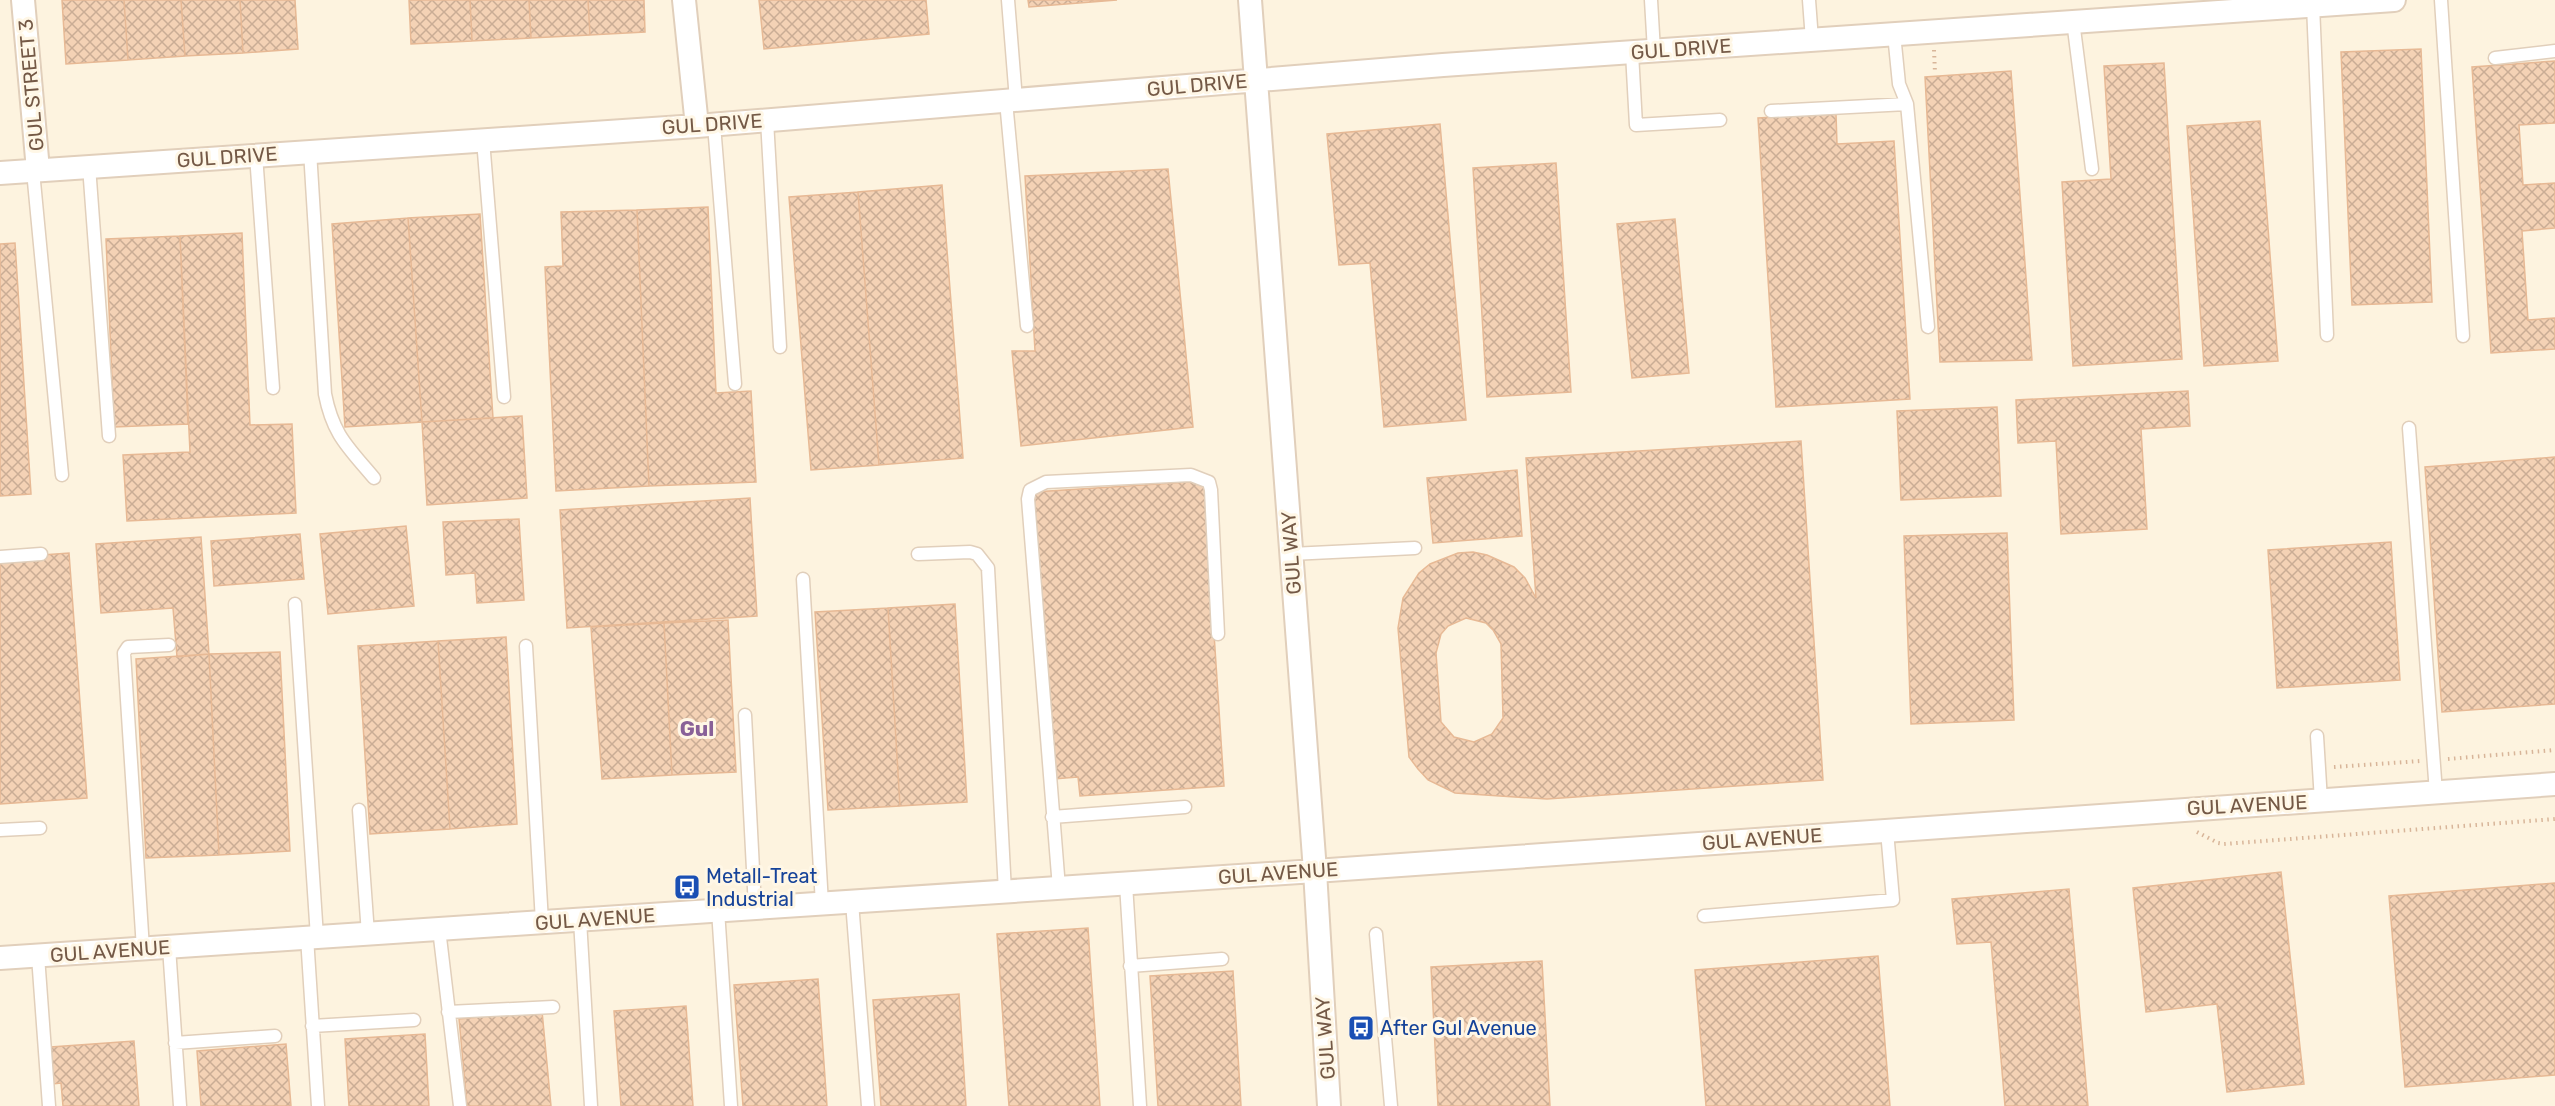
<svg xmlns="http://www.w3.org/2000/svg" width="2555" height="1106" viewBox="0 0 2555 1106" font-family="Rubik,sans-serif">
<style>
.building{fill:url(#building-cross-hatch);stroke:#e7b995;stroke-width:1.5;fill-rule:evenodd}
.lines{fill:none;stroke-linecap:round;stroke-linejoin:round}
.service-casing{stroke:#e1cfbb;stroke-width:15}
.minor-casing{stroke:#e1cfbb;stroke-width:26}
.path{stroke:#d8b599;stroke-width:4;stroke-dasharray:1.5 4.5;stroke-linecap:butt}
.service{stroke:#fff;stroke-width:12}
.minor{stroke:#fff;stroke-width:22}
.labels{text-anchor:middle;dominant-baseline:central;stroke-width:6;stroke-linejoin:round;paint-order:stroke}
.street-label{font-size:20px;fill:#745946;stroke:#fff7e6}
.transit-label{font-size:20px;fill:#164399;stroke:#fff7e6;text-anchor:start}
.neighbourhood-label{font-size:21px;font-weight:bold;fill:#896198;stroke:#fff7e6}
</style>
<defs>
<pattern id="building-cross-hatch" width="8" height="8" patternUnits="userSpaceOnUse" patternTransform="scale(1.5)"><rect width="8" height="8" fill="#f4d2b5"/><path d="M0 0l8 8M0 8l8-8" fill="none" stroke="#caad95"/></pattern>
</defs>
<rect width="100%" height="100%" fill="#fdf3df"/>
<path class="building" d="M 62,0 L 124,0 L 128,60 L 66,64 Z
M 124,0 L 181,0 L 185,56 L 128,60 Z
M 181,0 L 240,0 L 243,53 L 185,56 Z
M 240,0 L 295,0 L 298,49 L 243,53 Z
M 409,0 L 470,0 L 472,41 L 411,44 Z
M 470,0 L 529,0 L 531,38 L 472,41 Z
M 529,0 L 588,0 L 590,35 L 531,38 Z
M 588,0 L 644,0 L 645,32 L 590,35 Z
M 759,0 L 926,0 L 929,34 L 764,49 Z
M 1028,0 L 1117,0 L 1029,7 Z
M 2421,49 L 2432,302 L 2352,305 L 2341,52 Z
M 2555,61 L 2555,123 L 2519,125 L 2523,185 L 2555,183 L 2555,228 L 2522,231 L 2528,320 L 2555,318 L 2555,349 L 2491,353 L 2472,67 Z
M 2164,63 L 2182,359 L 2073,366 L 2062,182 L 2111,179 L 2104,66 Z
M 2011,71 L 2032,360 L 1940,362 L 1925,77 Z
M 1836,114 L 1837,144 L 1894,141 L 1910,399 L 1776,407 L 1758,118 Z
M 2260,121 L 2278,361 L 2204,366 L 2187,126 Z
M 1440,124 L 1466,420 L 1384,427 L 1370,263 L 1339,265 L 1327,134 Z
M 1556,163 L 1571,392 L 1487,397 L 1473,168 Z
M 1168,169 L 1193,427 L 1021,446 L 1012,351 L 1035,351 L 1025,176 Z
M 942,185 L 963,458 L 879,465 L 858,192 Z
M 858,192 L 879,465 L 811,470 L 789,197 Z
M 708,207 L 716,393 L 751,391 L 756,482 L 649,486 L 637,210 Z
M 637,210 L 649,486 L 556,491 L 545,267 L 563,266 L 561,212 Z
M 480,214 L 493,418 L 422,422 L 408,218 Z
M 408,218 L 422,422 L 345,427 L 332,224 Z
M 1675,219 L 1689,373 L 1632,378 L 1617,224 Z
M 242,233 L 250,425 L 292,424 L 296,513 L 127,521 L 123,455 L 190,452 L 180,236 Z
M 180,236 L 188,424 L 114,427 L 106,239 Z
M 15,243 L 31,494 L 0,496 L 0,244 Z
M 2188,391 L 2190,426 L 2141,429 L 2147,529 L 2061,534 L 2056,441 L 2018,443 L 2016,400 Z
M 1997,407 L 2001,496 L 1901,500 L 1897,411 Z
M 522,416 L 527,498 L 427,505 L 422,422 Z
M 1801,441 L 1823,780 L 1547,799 L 1455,793 L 1428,780 L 1418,769 L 1409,757 L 1398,628 L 1403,598 L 1419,573 L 1430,564 L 1458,553 L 1473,552 L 1487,555 L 1514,567 L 1525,578 L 1536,598 L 1526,458 ZM 1466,618 L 1486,623 L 1493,630 L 1501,644 L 1503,718 L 1492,734 L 1474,742 L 1454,737 L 1441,722 L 1436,653 L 1441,634 L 1448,626 Z
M 2555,457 L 2555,704 L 2442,712 L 2425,467 Z
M 1517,470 L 1522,536 L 1433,543 L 1427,478 Z
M 1204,481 L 1224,786 L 1080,796 L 1078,777 L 1054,779 L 1034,492 Z
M 750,498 L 757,616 L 567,628 L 560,510 Z
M 519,519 L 524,600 L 477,603 L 475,573 L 446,575 L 443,522 Z
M 406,526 L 414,606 L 328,614 L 320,534 Z
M 2007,533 L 2014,720 L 1911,724 L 1904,536 Z
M 300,534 L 304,579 L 214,586 L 211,541 Z
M 201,537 L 209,654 L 177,657 L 173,608 L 101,613 L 96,544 Z
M 2391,542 L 2400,680 L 2277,688 L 2268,550 Z
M 69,553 L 87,798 L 0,804 L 0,558 Z
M 955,604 L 967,802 L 900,806 L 888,608 Z
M 888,608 L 900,806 L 828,810 L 815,612 Z
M 728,620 L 736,772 L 672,775 L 664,623 Z
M 664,623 L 672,775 L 602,779 L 591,627 Z
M 506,637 L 517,824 L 450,829 L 438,641 Z
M 438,641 L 450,829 L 370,834 L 358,646 Z
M 280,652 L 290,851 L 219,855 L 209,654 Z
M 209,654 L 219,855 L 146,858 L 136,659 Z
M 2281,872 L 2304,1084 L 2227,1092 L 2217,1004 L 2146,1012 L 2133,888 Z
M 2555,883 L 2555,1075 L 2405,1087 L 2389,896 Z
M 2069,889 L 2088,1106 L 2005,1106 L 1991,942 L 1957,944 L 1952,899 Z
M 1088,928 L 1100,1106 L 1009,1106 L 997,934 Z
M 1878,956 L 1890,1106 L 1706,1106 L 1695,970 Z
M 1542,961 L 1550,1106 L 1438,1106 L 1431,967 Z
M 1233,971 L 1241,1106 L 1158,1106 L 1150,976 Z
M 818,979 L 827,1106 L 743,1106 L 734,985 Z
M 959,994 L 966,1106 L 881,1106 L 873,1000 Z
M 686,1006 L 693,1106 L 621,1106 L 614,1011 Z
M 542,1011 L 551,1106 L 467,1106 L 459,1019 Z
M 425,1034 L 429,1106 L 349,1106 L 345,1039 Z
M 134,1041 L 139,1106 L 63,1106 L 61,1083 L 53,1084 L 51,1047 Z
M 286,1044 L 291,1106 L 201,1106 L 197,1051 Z"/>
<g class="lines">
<defs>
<path id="service" d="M 1008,0 L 1016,100
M 1651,0 L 1654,51
M 1809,0 L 1812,40
M 2441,0 L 2463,336
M 2313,5 L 2327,335
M 2073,21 L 2092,169
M 1894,34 L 1899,84 L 1907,104 L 1928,327
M 1632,53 L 1636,125 L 1720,120
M 2495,58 L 2555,51
M 1006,101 L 1027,326
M 1771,111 L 1907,104
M 767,120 L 780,347
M 714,125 L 735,384
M 483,140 L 504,397
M 310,151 L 325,394 C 333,435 348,447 374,478
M 256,155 L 273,388
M 89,166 L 109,436
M 33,171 L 62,475
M 2409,428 L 2436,793
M 918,554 L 970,552 L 977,554 L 988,568 L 1005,892
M 1291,554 L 1415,548
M 0,557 L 41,554
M 803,579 L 822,904
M 295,604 L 317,937
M 526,646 L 542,922
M 745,715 L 755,908
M 2317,736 L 2321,801
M 359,810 L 368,934
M 1052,817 L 1185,807
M 0,830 L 40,828
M 1126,884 L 1140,1106
M 1059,888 L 1028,499 L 1030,490 L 1046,482 L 1191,475 L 1209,482 L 1211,490 L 1218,634
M 852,902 L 868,1106
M 718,910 L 731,1106
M 1704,916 L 1893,900 L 1887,831
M 580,920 L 591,1106
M 439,929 L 460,1106
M 1376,934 L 1391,1106
M 307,937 L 318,1106
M 169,947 L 180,1106
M 143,949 L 124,653 L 128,647 L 169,645
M 38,956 L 49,1106
M 1130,966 L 1222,959
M 448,1012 L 553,1007
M 312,1026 L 414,1020
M 175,1043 L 275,1036"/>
<path id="minor" d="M 23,0 L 38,170
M 684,0 L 697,126
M 1250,0 L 1315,871 L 1329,1106
M 0,173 L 697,126 L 1443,65 L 2394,0
M 0,958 L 1315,871 L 2555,784"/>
</defs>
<use href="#service" class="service-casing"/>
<use href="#minor" class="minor-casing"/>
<path class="path" d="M 1934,50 L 1935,73
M 2448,759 L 2555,750
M 2334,767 L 2420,761
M 2197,832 L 2218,843 L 2224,844 L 2555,819"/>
<use href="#service" class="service"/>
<use href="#minor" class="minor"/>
</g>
<defs>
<symbol id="bus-square" viewBox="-11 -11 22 22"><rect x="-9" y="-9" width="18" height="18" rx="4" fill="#1a4fb4" stroke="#fff7e6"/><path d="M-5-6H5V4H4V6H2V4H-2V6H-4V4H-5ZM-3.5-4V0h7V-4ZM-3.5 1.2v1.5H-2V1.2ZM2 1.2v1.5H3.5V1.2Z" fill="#fff"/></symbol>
</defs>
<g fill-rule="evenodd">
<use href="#bus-square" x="672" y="872" width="30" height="30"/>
<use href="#bus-square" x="1346" y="1013" width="30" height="30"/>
</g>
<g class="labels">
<g class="street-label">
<text transform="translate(1681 49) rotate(-4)">GUL DRIVE</text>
<text transform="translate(31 85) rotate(-95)">GUL STREET 3</text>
<text transform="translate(1197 85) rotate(-5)">GUL DRIVE</text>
<text transform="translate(712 124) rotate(-4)">GUL DRIVE</text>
<text transform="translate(227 157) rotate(-4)">GUL DRIVE</text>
<text transform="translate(1291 553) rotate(-94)">GUL WAY</text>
<text transform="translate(2247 805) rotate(-3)">GUL AVENUE</text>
<text transform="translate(1762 839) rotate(-4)">GUL AVENUE</text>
<text transform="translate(1278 873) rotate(-4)">GUL AVENUE</text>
<text transform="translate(595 919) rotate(-4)">GUL AVENUE</text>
<text transform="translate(110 951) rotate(-4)">GUL AVENUE</text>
<text transform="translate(1325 1038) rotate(-94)">GUL WAY</text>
</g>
<g class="transit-label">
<text x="706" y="876">Metall-Treat<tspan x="706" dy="23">Industrial</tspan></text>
<text x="1380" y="1028">After Gul Avenue</text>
</g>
<g class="neighbourhood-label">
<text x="697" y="728">Gul</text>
</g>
</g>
</svg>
